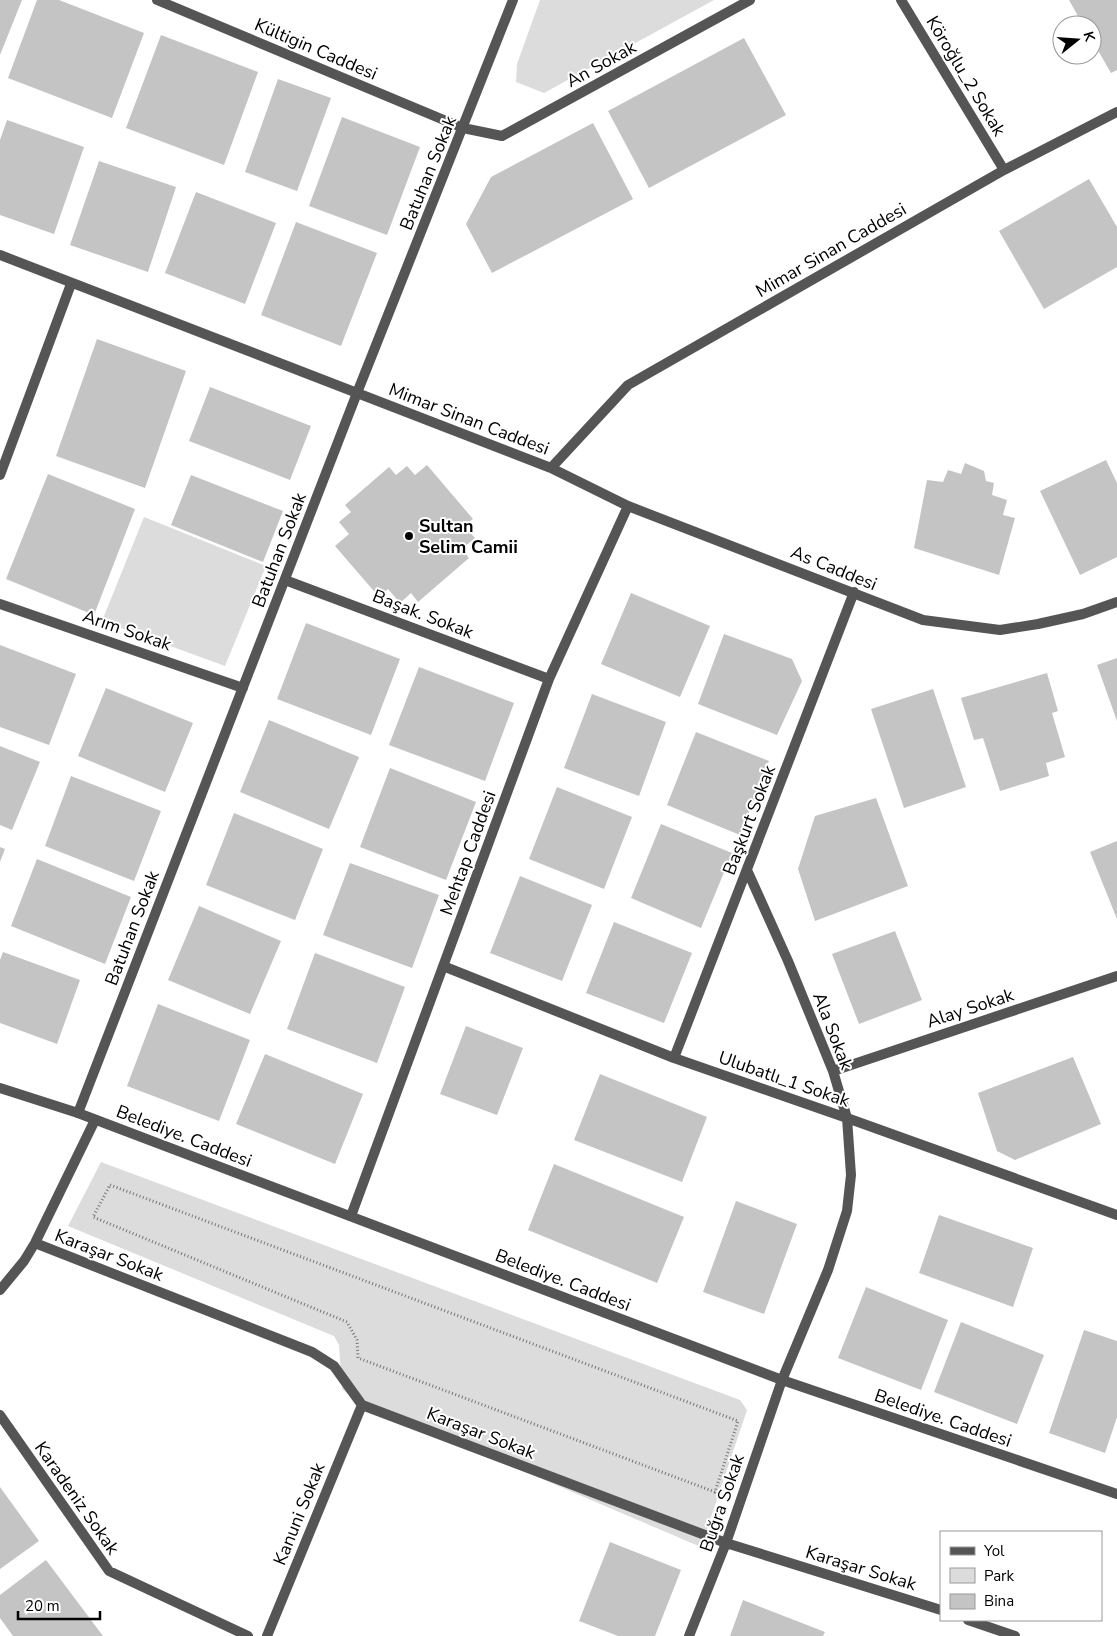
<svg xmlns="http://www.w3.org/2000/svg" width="1117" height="1636" viewBox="0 0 1117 1636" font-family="'Nunito Sans',sans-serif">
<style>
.green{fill:#dcdcdc}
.building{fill:#c4c4c4}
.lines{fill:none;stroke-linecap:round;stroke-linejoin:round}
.path{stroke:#777;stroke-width:3;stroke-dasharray:1 2.5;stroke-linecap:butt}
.minor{stroke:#555;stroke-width:10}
.tertiary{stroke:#555;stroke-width:10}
.poi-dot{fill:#000;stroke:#fff;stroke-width:2}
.labels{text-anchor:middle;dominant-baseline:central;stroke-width:4;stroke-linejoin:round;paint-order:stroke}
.street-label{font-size:18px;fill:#000;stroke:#fff}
.poi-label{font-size:18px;font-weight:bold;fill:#000;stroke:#fff;text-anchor:start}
</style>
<rect width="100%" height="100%" fill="#fff"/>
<path class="green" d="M 540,0 L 714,0 L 544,93 L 516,82 L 517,64 Z
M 144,517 L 266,566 L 225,666 L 102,621 Z
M 101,1162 L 740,1400 L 747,1410 L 701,1547 L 352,1398 L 342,1389 L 339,1345 L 334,1336 L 68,1226 Z"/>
<path class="building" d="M 0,0 L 22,0 L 0,55 Z
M 37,0 L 59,0 L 144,33 L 112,118 L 8,78 Z
M 1069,0 L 1117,0 L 1117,70 L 1111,73 L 1092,40 L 1092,25 L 1083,25 Z
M 161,35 L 258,72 L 224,165 L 126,128 Z
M 744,38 L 786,115 L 649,188 L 608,111 Z
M 278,79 L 331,98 L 297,191 L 245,172 Z
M 342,117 L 420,147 L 387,235 L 309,206 Z
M 7,120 L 84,147 L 54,234 L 0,215 L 0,140 Z
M 593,123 L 633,199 L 492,273 L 466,224 L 491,177 Z
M 99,161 L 176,187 L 148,272 L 70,245 Z
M 1089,179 L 1117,227 L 1117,267 L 1044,309 L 999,231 Z
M 196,192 L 276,223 L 245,304 L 165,273 Z
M 296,222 L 377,253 L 341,346 L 261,315 Z
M 97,339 L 186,371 L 145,488 L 56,456 Z
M 210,387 L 311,426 L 290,480 L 189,441 Z
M 1106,460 L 1117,483 L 1117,557 L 1080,575 L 1040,491 Z
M 965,463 L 984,471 L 986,481 L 994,483 L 992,495 L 1007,500 L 1003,515 L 1015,518 L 999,575 L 914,548 L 927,480 L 943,482 L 948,470 L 961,474 Z
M 427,465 L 473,519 L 464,526 L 475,538 L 462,549 L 469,558 L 418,602 L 411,593 L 400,603 L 388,589 L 379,597 L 335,546 L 349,534 L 339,522 L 351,512 L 345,505 L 389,467 L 396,475 L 407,466 L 415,475 Z
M 48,474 L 135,509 L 94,615 L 6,579 Z
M 191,475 L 283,511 L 263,562 L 171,525 Z
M 631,593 L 710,626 L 680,697 L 601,664 Z
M 306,623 L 400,659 L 371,735 L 277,699 Z
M 724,634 L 792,659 L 802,681 L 777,735 L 698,704 Z
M 0,645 L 76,674 L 49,745 L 0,727 Z
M 1117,658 L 1117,721 L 1097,665 Z
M 419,667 L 514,703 L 485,781 L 389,745 Z
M 1047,673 L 1058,711 L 1052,713 L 1065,757 L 1046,763 L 1049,776 L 1000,791 L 983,738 L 974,740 L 961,698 Z
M 106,688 L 193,723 L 165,792 L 78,756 Z
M 933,689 L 966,787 L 904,808 L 871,709 Z
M 592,694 L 666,722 L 639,796 L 564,768 Z
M 269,720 L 359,757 L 329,829 L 240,792 Z
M 696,732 L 769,761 L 740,835 L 667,805 Z
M 0,746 L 40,762 L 12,830 L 0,825 Z
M 390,768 L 476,802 L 446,880 L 360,847 Z
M 71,776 L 161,811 L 134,881 L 45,846 Z
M 557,787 L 632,817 L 604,889 L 529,859 Z
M 876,798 L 908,886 L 815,921 L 798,869 L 815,816 Z
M 234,813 L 323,849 L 295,920 L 206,885 Z
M 661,824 L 732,853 L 701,928 L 631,898 Z
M 1117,841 L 1117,919 L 1090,852 Z
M 0,847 L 5,849 L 0,862 Z
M 37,859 L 131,897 L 105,964 L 11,926 Z
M 350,863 L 439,895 L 412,968 L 323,935 Z
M 520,876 L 592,905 L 562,981 L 490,953 Z
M 199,906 L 281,941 L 250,1014 L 168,980 Z
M 614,922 L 692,953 L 664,1023 L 586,993 Z
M 895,931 L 922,1000 L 859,1024 L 832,954 Z
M 3,952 L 80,980 L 57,1044 L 0,1023 L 0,960 Z
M 315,953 L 405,987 L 377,1063 L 287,1029 Z
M 158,1004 L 250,1040 L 219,1121 L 127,1086 Z
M 466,1026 L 523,1048 L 497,1115 L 440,1094 Z
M 265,1054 L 363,1094 L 335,1164 L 236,1124 Z
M 1073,1057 L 1101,1124 L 1015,1160 L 997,1151 L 978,1093 Z
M 600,1074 L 707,1117 L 682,1182 L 574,1140 Z
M 554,1164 L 684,1217 L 657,1283 L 528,1230 Z
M 736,1201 L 797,1224 L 764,1314 L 703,1292 Z
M 939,1215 L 1033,1248 L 1013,1307 L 919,1273 Z
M 866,1287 L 948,1320 L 921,1390 L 838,1358 Z
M 961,1322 L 1044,1355 L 1017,1424 L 934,1392 Z
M 1084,1330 L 1117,1341 L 1117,1417 L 1105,1453 L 1049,1433 Z
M 0,1487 L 39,1541 L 0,1569 Z
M 610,1542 L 681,1570 L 655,1636 L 618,1636 L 579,1621 Z
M 46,1560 L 103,1636 L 13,1636 L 0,1618 L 0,1595 Z
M 743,1600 L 825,1632 L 823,1636 L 730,1636 Z"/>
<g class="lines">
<path class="path" d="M 110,1185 L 738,1421 L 715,1492 L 358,1358 L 357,1340 L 347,1322 L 93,1217 Z"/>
<path class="minor" d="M 157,0 L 463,128 L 502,136 L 750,0
M 901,0 L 1004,170
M 0,255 L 551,468 L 628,385 L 1004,170 L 1117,112
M 551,468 L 628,506 L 923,620 L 1000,630 L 1038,624 L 1083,614 L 1117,602
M 0,475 L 71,284
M 285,580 L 549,679
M 0,604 L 243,688
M 443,966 L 674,1058 L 847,1118 L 1117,1215
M 674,1058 L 854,592
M 833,1071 L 1117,976
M 78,1113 L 357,393 L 513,0
M 351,1216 L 549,679 L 628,506
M 35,1243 L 312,1352 L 334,1366 L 362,1405 L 726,1543 L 941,1610
M 0,1290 L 24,1261 L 35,1243 L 95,1120
M 0,1415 L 109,1571 L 248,1636
M 968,1620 L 1015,1636
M 267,1636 L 362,1405
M 689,1636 L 726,1543 L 782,1380 L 828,1270 L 847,1211 L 851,1175 L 847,1118 L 833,1071 L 788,961 L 747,870"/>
<path class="tertiary" d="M 0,1088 L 78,1113 L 782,1380 L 1117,1494"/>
</g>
<circle class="poi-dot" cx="409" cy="536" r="5"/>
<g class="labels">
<g class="street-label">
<text transform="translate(316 49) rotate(23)">Kültigin Caddesi</text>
<text transform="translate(601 64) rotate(-29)">An Sokak</text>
<text transform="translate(966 76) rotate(59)">Köroğlu_2 Sokak</text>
<text transform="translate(428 173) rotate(-68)">Batuhan Sokak</text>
<text transform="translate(831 250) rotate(-30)">Mimar Sinan Caddesi</text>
<text transform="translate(469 419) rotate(21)">Mimar Sinan Caddesi</text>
<text transform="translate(279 550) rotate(-69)">Batuhan Sokak</text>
<text transform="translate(834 568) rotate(22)">As Caddesi</text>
<text transform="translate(423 614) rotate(21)">Başak. Sokak</text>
<text transform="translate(127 630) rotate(19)">Arım Sokak</text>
<text transform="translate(749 820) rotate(-69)">Başkurt Sokak</text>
<text transform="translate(468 853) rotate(-70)">Mehtap Caddesi</text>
<text transform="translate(132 928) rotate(-69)">Batuhan Sokak</text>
<text transform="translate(970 1008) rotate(-18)">Alay Sokak</text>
<text transform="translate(833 1031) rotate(69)">Ala Sokak</text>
<text transform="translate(784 1079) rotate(19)">Ulubatlı_1 Sokak</text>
<text transform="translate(184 1136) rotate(21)">Belediye. Caddesi</text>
<text transform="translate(109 1255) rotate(21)">Karaşar Sokak</text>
<text transform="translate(563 1280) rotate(21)">Belediye. Caddesi</text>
<text transform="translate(943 1418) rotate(19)">Belediye. Caddesi</text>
<text transform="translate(481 1433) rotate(21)">Karaşar Sokak</text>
<text transform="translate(77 1498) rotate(55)">Karadeniz Sokak</text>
<text transform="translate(722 1503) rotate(-71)">Buğra Sokak</text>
<text transform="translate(299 1514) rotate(-68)">Kanuni Sokak</text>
<text transform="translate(861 1568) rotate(17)">Karaşar Sokak</text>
</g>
<g class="poi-label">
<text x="419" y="526">Sultan<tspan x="419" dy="21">Selim Camii</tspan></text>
</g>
</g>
<rect x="940" y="1531" width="162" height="90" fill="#ffffff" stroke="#999999"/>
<rect x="950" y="1547" width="25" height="8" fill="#555555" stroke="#999999"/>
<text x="984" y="1556" font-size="15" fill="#000000">Yol</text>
<rect x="950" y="1568" width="25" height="15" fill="#dcdcdc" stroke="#999999"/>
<text x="984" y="1581" font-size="15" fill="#000000">Park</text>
<rect x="950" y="1594" width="25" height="15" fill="#c4c4c4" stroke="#999999"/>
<text x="984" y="1606" font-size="15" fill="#000000">Bina</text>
<g transform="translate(1077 40) rotate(73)"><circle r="24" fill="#ffffff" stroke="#999999"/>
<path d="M0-4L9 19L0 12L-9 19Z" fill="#000000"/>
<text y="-8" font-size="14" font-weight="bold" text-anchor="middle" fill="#000000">K</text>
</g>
<path d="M18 1611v8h82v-8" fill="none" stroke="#000000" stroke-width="2.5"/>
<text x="25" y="1611" font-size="15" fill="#000000" stroke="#ffffff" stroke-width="4" paint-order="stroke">20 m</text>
</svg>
